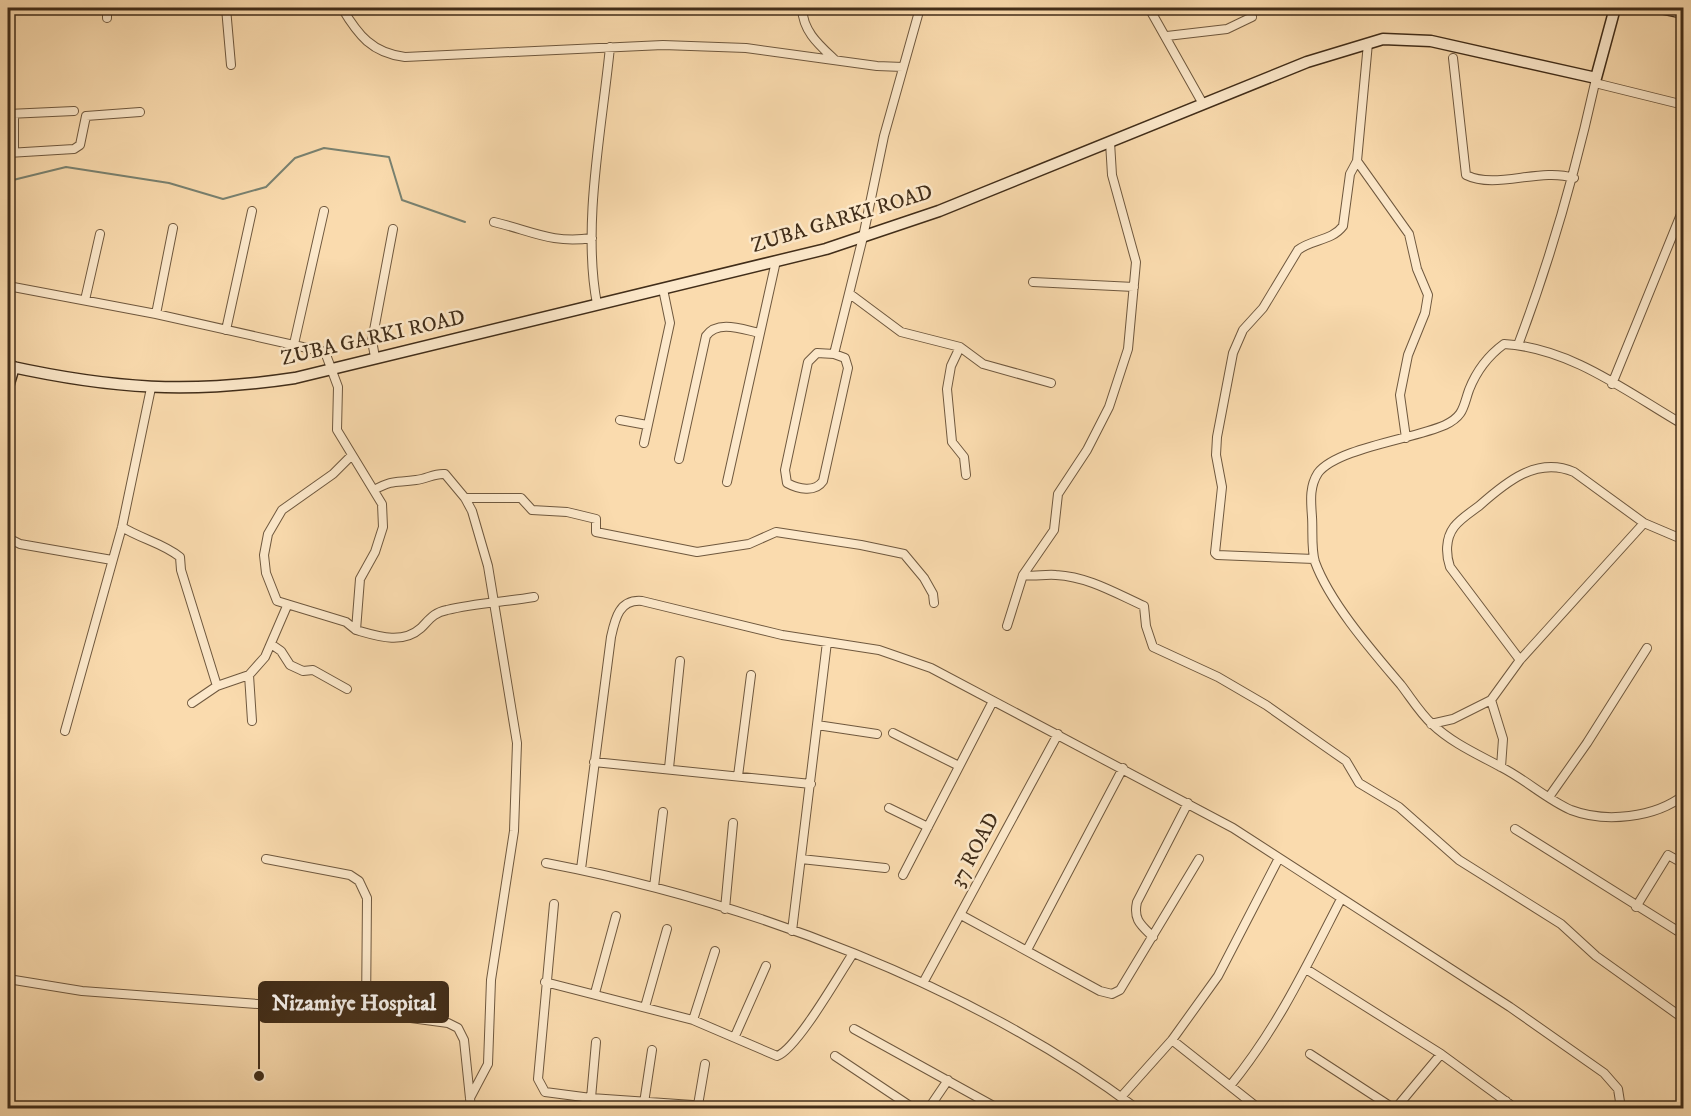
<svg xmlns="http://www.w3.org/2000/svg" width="1691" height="1116" viewBox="0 0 1691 1116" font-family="'IM FELL DW Pica',serif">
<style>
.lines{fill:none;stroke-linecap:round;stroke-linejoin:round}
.stream{stroke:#798271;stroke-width:2}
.street-casing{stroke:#6f583e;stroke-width:10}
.secondary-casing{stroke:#412d19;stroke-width:13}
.street{stroke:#fce8ca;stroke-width:8}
.secondary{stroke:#fce8ca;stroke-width:10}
.labels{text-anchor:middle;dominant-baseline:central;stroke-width:5;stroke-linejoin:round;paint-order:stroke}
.street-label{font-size:21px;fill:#412d19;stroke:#fce8ca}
.leader{fill:none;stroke:#412d19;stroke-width:2}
.callout-dot{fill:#412d19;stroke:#fce8ca;stroke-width:2}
.callout{fill:#412d19;stroke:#412d19;stroke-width:2}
.callout-label{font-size:22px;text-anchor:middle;font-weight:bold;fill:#fff}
</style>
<rect width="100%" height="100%" fill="#fadbae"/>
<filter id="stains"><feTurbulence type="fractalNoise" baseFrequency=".00333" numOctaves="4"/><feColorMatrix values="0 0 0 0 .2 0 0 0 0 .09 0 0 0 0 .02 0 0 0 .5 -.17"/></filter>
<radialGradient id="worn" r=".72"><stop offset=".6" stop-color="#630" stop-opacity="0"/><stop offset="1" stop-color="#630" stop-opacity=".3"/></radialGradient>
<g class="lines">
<path class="stream" d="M 8,186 L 13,180 L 66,167 L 169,183 L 223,199 L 266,187 L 295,158 L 324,148 L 389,157 L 402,200 L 465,222"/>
<defs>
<path id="street" d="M 107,8 L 107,18
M 226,8 L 231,65
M 342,8 C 358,35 372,53 405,57 L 663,45 L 746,48 L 877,66 L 903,67
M 802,8 C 803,31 818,44 834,59
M 1149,8 L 1203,104
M 1167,36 L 1227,29 L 1252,17
M 1368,43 L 1357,161 L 1409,234 L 1417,269 L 1428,295 L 1425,313 L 1408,355 L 1400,395 L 1406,438
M 1453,58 L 1466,175 C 1496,190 1540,167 1574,178
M 1596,79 L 1595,83 L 1684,105
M 8,114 L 74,111
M 1110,142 L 1112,175 L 1136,262 L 1128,349 L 1109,407 L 1087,450 L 1058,494 L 1054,530 L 1023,575 C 1034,577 1044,574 1056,575 C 1089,577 1115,593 1144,606 L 1146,626 L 1153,647 L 1218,677 L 1266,705 L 1333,752 L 1346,761 L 1359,783 L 1399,807 L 1459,860 L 1561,924 L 1596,956 L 1684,1019
M 8,153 L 74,149 L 80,145 L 86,116 L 140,112
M 8,153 L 14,148 L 14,114
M 494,222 C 532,231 552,244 592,238
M 1033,282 L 1134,287
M 8,286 L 156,314 L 325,352 L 338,387 L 337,430 L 382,504 L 383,527 L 375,552 L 360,579 L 356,630 L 346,622 L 277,601 L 266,573 L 264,555 L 268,534 L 282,510 L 333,474 L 351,456
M 850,294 L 901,332 L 960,347 L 983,364 L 1051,383
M 85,300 L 100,234
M 597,304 C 582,225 602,128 610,47
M 156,314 L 173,228
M 226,330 L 252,211
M 294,344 L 324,211
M 1518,345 C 1551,258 1575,173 1595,83
M 960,347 L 951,366 L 947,389 L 952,442 L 964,457 L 966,475
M 817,353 L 834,354 L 845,358 L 848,368 L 823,481 C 815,493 798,489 787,483 L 785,470 L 808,362 Z
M 834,354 L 863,237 L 884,136 L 920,8
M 375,357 L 372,341 L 393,229
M 1612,384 L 1684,207
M 620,420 L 647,425
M 1684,425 C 1627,392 1571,348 1504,344 C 1489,355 1476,372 1469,390 C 1463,407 1464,416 1445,425 C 1414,439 1337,448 1318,473 C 1309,487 1311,502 1312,517 C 1313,531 1311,549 1315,562 C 1330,603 1373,652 1401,685 C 1411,698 1420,713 1432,724 C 1452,743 1477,754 1501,767 C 1525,779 1546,799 1571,810 C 1605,823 1655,818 1684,795
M 644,443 L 670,323 L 663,289
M 679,459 L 706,336 C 718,319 744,330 760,333
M 727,482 L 776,261
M 374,490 C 394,479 396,483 416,480 C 427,479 434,473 445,474 L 465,498 L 472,511 L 488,566 L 517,743 L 514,831 L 491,980 L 488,1064 L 470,1098
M 465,498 L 521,498 L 532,510 L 567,512 L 596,519 L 596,532 L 697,552 L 749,544 L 776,532 L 861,545 L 904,554 L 924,578 L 933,594 L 934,603
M 122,527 C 141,539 163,543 180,557 L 181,570 L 217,686 L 249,675 L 265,657 L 287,606
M 8,538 L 20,544 L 112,560
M 1314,559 L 1217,555 L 1215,553 L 1222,487 L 1216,455 L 1217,437 L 1233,353 L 1243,330 L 1263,308 L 1298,250 C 1312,239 1332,241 1343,226 L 1350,174 L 1357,161
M 1007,626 L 1023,575
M 356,630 C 377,636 402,645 421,628 C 430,619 433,613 447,610 C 475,603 505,602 534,597
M 271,644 L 281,651 L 290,665 L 303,671 L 313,670 L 347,689
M 1520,660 L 1450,567 C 1446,555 1445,539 1454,527 C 1460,519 1471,512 1479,506 C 1506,482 1537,456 1574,472 L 1644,523 L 1684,540
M 249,675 L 252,721
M 192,703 L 217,686
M 1431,724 L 1453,719 L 1491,700
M 817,725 L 877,734
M 65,731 L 122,527 L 151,388
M 893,733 L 959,766
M 594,762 L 811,784
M 1501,767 L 1503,739 L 1491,700 L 1520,660 L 1644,523
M 669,768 L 680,661
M 738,776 L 751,675
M 1549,797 L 1587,743 L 1647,648
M 889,808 L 928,827
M 1515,829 L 1684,935
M 266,859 L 350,875 L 359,881 L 367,898 L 366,1012 L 448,1023 L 458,1028 L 464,1040 L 471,1108
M 801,859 L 885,868
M 546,863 C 750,902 969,984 1136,1108
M 581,869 L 611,637 C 615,619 619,599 642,601 L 782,635 L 879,650 L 931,668 L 1233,828 L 1510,1007 L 1604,1073 L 1618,1089 L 1621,1108
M 903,875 L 993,701
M 654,887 L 663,812
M 554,904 L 538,1079 L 545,1092 L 591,1098 L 736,1108
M 1636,907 L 1668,855 L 1684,864
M 725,909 L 733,823
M 961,915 L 1100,991 L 1112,994 L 1120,990 L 1199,859
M 792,931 L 827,642
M 1153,937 C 1141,925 1133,920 1137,902 L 1188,803
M 1027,950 L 1123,768
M 1306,969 L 1441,1054 L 1515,1108
M 8,979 L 82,991 L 366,1012
M 545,982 L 693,1020 L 777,1056 C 796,1050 839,975 852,955
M 923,983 L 1058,734
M 595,993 L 616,916
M 645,1007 L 667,929
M 693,1020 L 715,951
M 854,1029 L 997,1108
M 735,1036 L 766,966
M 1172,1040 L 1258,1108
M 1310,1054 L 1393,1108
M 835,1056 L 913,1108
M 1230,1086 C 1278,1027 1306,967 1341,899
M 1121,1097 L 1172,1040 L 1218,976 L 1279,858
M 591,1098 L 596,1042
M 644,1103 L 652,1050
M 698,1105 L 705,1064
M 929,1108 L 948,1080
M 1396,1108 L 1441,1054
M 1498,1108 L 1506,1101"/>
<path id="secondary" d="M 1660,8 L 1684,13
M 8,366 C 113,389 189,394 295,378 L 826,249 L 939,211 L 1307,62 L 1383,39 L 1431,41 L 1596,78 L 1615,8
M 8,387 L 14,367"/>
</defs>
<use href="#street" class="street-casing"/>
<use href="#secondary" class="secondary-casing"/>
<use href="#street" class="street"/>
<use href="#secondary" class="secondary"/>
</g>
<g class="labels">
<g class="street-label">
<text transform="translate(842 219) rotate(-17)">ZUBA GARKI ROAD</text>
<text transform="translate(373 338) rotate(-13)">ZUBA GARKI ROAD</text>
<text transform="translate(975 850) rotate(-62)">37 ROAD</text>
</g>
</g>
<path class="leader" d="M259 1076L259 1002"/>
<circle class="callout-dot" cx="259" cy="1076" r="6"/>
<rect class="callout" x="259" y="982" width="189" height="40" rx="6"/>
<g class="callout-label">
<text x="354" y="1010">Nizamiye Hospital</text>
</g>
<rect width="1691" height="1116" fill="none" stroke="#fadbae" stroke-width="30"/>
<rect x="9" y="9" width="1673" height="1098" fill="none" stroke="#412d19" stroke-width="3"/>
<rect x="15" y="15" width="1661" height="1086" fill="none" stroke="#412d19" stroke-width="1.5"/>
<rect width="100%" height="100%" filter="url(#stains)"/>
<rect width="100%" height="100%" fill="url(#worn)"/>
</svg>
